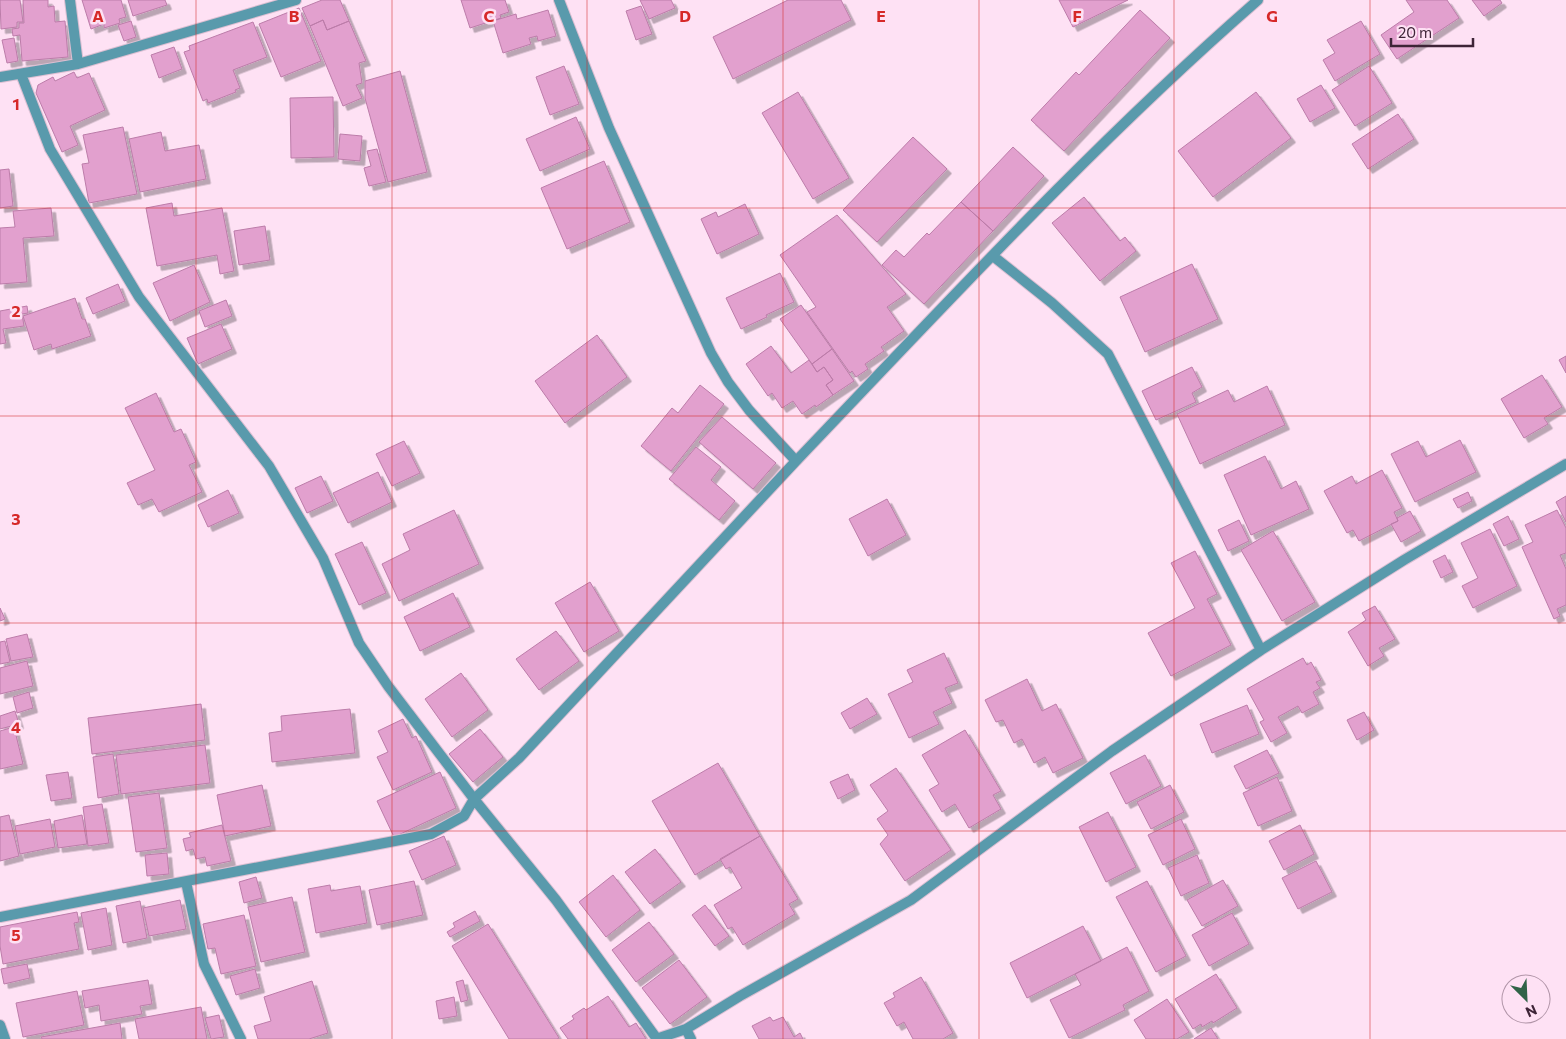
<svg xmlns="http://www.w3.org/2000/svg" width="1566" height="1039" viewBox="0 0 1566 1039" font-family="Commissioner,sans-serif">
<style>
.building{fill:#e2a0ce;stroke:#bc7ca9;filter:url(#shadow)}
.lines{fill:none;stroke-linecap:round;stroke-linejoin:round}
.minor-casing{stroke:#dbbfd2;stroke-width:12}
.minor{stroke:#599aac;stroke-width:10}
.grid{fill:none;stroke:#d62828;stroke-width:1;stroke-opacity:0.55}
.grid-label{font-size:16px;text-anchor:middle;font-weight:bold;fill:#d62828;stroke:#fee1f4;stroke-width:5;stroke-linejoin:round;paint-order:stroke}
</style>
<defs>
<filter id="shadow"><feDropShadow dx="4.5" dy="4.5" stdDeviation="0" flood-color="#0004"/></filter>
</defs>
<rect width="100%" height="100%" fill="#fee1f4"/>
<path class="building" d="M 0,0 L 20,0 L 23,22 L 17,22 L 17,27 L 1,29 Z
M 23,0 L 48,0 L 48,7 L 54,6 L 55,22 L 65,21 L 68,57 L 22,61 L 20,35 L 13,36 L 12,29 L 19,28 L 19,23 L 24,23 Z
M 82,0 L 121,0 L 126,17 L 119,19 L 120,23 L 104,28 L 104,24 L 91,29 Z
M 128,0 L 165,0 L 167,5 L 133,16 Z
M 322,0 L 340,0 L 349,21 L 327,30 L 323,20 L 310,26 L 302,8 Z
M 461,0 L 505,0 L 509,12 L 500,15 L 501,18 L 470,28 Z
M 640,0 L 671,0 L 675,8 L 649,19 Z
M 788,0 L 841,0 L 851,20 L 733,79 L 713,37 Z
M 1059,0 L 1128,0 L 1073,27 Z
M 1406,0 L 1447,0 L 1459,18 L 1397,59 L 1381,35 L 1414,12 Z
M 1472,0 L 1500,0 L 1502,3 L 1484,16 Z
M 641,6 L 652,34 L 636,40 L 626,11 Z
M 299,8 L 321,61 L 281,77 L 259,24 Z
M 548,10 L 556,36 L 538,41 L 537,36 L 529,38 L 531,44 L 503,53 L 493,21 L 516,14 L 517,19 Z
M 1140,10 L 1170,38 L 1064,151 L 1031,120 L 1076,72 L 1079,75 Z
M 323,20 L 327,30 L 349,21 L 366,61 L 359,63 L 362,83 L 356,85 L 362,98 L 343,106 L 310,26 Z
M 131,21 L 136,37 L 124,41 L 118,25 Z
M 1361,21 L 1380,54 L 1335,81 L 1323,60 L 1335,53 L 1327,40 Z
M 253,22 L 267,57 L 233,70 L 240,88 L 235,90 L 236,92 L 208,103 L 207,99 L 203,101 L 184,52 L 190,50 L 189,46 Z
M 14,38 L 18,61 L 7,63 L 2,40 Z
M 174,47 L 182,69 L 159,78 L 151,55 Z
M 564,66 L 579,104 L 550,115 L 536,77 Z
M 1369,66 L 1392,103 L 1355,126 L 1332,90 Z
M 400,71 L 427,172 L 388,182 L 365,98 L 365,81 Z
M 74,72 L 77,78 L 89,73 L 105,110 L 70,126 L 78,145 L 62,152 L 36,93 L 38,85 L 53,77 L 55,81 Z
M 1321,85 L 1335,108 L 1310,122 L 1297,99 Z
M 798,92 L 849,178 L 813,199 L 762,113 Z
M 1256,92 L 1291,138 L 1213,197 L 1178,151 Z
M 333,97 L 334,157 L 291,158 L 290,98 Z
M 1398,114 L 1414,139 L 1368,169 L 1352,144 Z
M 576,117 L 590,149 L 540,171 L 526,139 Z
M 123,127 L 137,194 L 89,203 L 82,164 L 89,163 L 83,135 Z
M 161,132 L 165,151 L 199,145 L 206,179 L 140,192 L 129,139 Z
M 340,134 L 362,136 L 360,161 L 338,159 Z
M 913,137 L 947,169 L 877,242 L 843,210 Z
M 1013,147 L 1044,176 L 993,231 L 961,202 Z
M 377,149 L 386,182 L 369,186 L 364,168 L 371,166 L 367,151 Z
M 604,161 L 630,222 L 567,249 L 541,188 Z
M 9,169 L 13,206 L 0,208 L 0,170 Z
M 1084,197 L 1120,241 L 1125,237 L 1136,251 L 1100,281 L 1052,223 Z
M 961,202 L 993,231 L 924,304 L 882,265 L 896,250 L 904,257 L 927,233 L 929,235 Z
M 172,203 L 174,216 L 222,208 L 234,271 L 220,274 L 217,255 L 157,266 L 146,208 Z
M 745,204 L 759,234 L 717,254 L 701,219 L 716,212 L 718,217 Z
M 51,208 L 54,236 L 23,238 L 27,282 L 0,284 L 0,228 L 15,227 L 13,211 Z
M 837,215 L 906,294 L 887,307 L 904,331 L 881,347 L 884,351 L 865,364 L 868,369 L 856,377 L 852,371 L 850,373 L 807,312 L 816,307 L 780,255 Z
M 265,226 L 270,260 L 239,265 L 234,231 Z
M 1192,264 L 1218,319 L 1145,352 L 1120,297 Z
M 194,265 L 210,302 L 170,321 L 153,283 Z
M 780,273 L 794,302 L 766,315 L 767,317 L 741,329 L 726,298 Z
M 118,284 L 125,301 L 93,314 L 86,298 Z
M 75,298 L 82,319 L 85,319 L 91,336 L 52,349 L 51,344 L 34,350 L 23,316 Z
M 226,300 L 232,316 L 205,327 L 199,311 Z
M 801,305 L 832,349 L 812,364 L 780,319 Z
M 27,306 L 28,313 L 22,314 L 24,326 L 3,329 L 6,343 L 0,344 L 0,311 Z
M 221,324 L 232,349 L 198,364 L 187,338 Z
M 597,335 L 627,377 L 565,423 L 535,381 Z
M 771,346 L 791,373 L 809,360 L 817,372 L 824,367 L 833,380 L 826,385 L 833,395 L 816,407 L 815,405 L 802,414 L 793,401 L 782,408 L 772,393 L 768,396 L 746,364 Z
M 832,349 L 854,381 L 833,395 L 826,385 L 833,380 L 824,367 L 817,372 L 812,364 Z
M 1566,356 L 1566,373 L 1559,360 Z
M 1192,367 L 1202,387 L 1192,393 L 1196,402 L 1156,420 L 1142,391 Z
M 1542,375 L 1562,407 L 1544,418 L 1548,424 L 1524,438 L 1501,399 Z
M 700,385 L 724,404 L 671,471 L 641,446 L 672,408 L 678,413 Z
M 1267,386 L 1285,425 L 1200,464 L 1177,414 L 1228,390 L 1234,402 Z
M 156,393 L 174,432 L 181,429 L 196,462 L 189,465 L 202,492 L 159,512 L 152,499 L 138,505 L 127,483 L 155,470 L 125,408 Z
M 722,417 L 776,463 L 753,489 L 699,442 Z
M 1460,440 L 1476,472 L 1415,502 L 1391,454 L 1418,441 L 1426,457 Z
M 404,441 L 420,473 L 392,486 L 376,454 Z
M 696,447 L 721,467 L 711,480 L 735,501 L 719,520 L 669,479 Z
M 1265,456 L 1281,489 L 1296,481 L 1309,509 L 1251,535 L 1224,475 Z
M 1382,470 L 1402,508 L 1394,512 L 1398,521 L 1359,541 L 1353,530 L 1347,533 L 1324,491 L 1352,476 L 1356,484 Z
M 378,472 L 392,502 L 348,523 L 333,493 Z
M 321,476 L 333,501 L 307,513 L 295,488 Z
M 228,490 L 239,513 L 208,527 L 198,505 Z
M 1468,492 L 1472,501 L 1458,508 L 1453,499 Z
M 1566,496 L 1566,522 L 1556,502 Z
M 887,499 L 906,535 L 868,556 L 849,519 Z
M 454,510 L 479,564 L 399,601 L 382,564 L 410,550 L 403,534 Z
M 1557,510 L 1566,528 L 1566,553 L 1560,555 L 1566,569 L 1566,605 L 1557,609 L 1560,616 L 1554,619 L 1522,547 L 1533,542 L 1525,525 Z
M 1410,511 L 1421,531 L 1401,542 L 1391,524 L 1398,521 L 1397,518 Z
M 1508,516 L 1519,539 L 1504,546 L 1493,524 Z
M 1239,520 L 1249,541 L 1228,551 L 1218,530 Z
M 1490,529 L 1517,586 L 1473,608 L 1462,586 L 1478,578 L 1461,543 Z
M 1273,531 L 1315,602 L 1282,621 L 1241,550 Z
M 362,542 L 386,593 L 359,605 L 335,554 Z
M 1195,551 L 1217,594 L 1207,599 L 1231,645 L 1171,676 L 1148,633 L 1195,608 L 1171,563 Z
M 1445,555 L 1453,572 L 1441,578 L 1433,561 Z
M 590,582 L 619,631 L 584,652 L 555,603 Z
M 453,593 L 470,627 L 420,651 L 404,617 Z
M 1375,606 L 1395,639 L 1379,648 L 1384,656 L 1368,666 L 1348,632 L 1366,620 L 1362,613 Z
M 0,608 L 5,619 L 0,621 Z
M 556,631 L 579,661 L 539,690 L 516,659 Z
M 27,634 L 33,657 L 11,661 L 6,639 Z
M 5,641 L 10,662 L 0,664 L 0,642 Z
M 944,653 L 958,683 L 945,688 L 952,703 L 933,712 L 939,724 L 909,738 L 888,694 L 913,682 L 907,670 Z
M 1303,658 L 1307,665 L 1311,662 L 1321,680 L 1316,682 L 1320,688 L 1313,692 L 1319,704 L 1302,713 L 1298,706 L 1278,717 L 1287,733 L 1271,742 L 1260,722 L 1264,720 L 1247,689 Z
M 27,661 L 33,686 L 0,694 L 0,668 Z
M 461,673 L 488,710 L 452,737 L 425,699 Z
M 1027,679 L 1042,711 L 1056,704 L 1083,758 L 1053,773 L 1045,757 L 1034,763 L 1022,739 L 1014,743 L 1003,720 L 996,722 L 985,700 Z
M 29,692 L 33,708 L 17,713 L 13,697 Z
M 867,698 L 877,714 L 850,729 L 841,713 Z
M 201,704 L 205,740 L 92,754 L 88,718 Z
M 1247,705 L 1259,734 L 1212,753 L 1200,724 Z
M 350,709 L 355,753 L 272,762 L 269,733 L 282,731 L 281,716 Z
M 15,711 L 19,724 L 0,729 L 0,716 Z
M 1364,712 L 1374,730 L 1357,740 L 1347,720 Z
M 403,719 L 412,738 L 416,736 L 432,772 L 393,790 L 377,757 L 388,752 L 378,731 Z
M 14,727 L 23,764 L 0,769 L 0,731 Z
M 480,729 L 503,757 L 473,782 L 449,754 Z
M 965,730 L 1001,791 L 993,795 L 1001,809 L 969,828 L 955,804 L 942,812 L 929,790 L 939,784 L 922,755 Z
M 205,745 L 210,783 L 121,794 L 116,755 Z
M 1267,750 L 1279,773 L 1246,789 L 1234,766 Z
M 113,754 L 119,794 L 98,798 L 93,757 Z
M 1145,755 L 1161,786 L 1126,804 L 1110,773 Z
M 718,763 L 760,836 L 695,875 L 652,801 Z
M 896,768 L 951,850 L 905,881 L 880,844 L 888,835 L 877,819 L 888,811 L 870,785 Z
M 68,772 L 72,798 L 51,801 L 46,775 Z
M 440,772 L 456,808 L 394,837 L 377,801 Z
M 848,774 L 855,790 L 838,799 L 830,782 Z
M 1277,777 L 1292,811 L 1258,826 L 1243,793 Z
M 262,785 L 271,826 L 225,836 L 217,795 Z
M 1170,785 L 1184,812 L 1151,829 L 1137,802 Z
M 159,793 L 167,848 L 136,852 L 128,797 Z
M 102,804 L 109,843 L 88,846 L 83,807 Z
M 1108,812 L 1136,867 L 1106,882 L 1079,827 Z
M 9,815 L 19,856 L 0,861 L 0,817 Z
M 82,815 L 87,844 L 58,848 L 54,821 Z
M 50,819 L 55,847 L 20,854 L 15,826 Z
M 1181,819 L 1195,849 L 1163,865 L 1148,835 Z
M 222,825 L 231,861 L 207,866 L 205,857 L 196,859 L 193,849 L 186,851 L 183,839 L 191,837 L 189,833 Z
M 1300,825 L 1314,854 L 1284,870 L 1269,841 Z
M 444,836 L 456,865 L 422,880 L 409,851 Z
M 760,836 L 798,899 L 789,904 L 795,914 L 743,945 L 732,927 L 728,929 L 714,905 L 742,888 L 730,867 L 726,869 L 720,859 Z
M 655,849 L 681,882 L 650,904 L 625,872 Z
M 167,853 L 169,874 L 147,876 L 145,855 Z
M 1197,855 L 1209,883 L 1181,896 L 1168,868 Z
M 1316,861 L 1332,892 L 1298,909 L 1282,878 Z
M 613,875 L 640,910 L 606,937 L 579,902 Z
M 256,877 L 262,898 L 244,903 L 239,882 Z
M 1223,880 L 1238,906 L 1202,926 L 1187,900 Z
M 414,881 L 423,915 L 377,925 L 369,890 Z
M 1147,881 L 1186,956 L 1156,972 L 1116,897 Z
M 330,885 L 331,891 L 360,886 L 367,923 L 316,933 L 308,889 Z
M 292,897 L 305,952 L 261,962 L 248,907 Z
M 180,900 L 186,929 L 149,936 L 143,908 Z
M 140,901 L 147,938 L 123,943 L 116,906 Z
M 705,905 L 729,936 L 715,946 L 692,915 Z
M 106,908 L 112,945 L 88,950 L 81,913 Z
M 475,911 L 480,921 L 450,937 L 447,932 L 455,927 L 453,923 Z
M 77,912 L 79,922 L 74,923 L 79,949 L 3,964 L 0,946 L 0,927 Z
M 1232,913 L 1249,944 L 1209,966 L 1192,935 Z
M 244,915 L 256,966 L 221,974 L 215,948 L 208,949 L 203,924 Z
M 649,922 L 674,954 L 636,982 L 612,950 Z
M 488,924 L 559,1038 L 557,1039 L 509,1039 L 452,946 Z
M 1083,926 L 1101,961 L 1027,998 L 1010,963 Z
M 1127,947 L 1149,991 L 1123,1005 L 1125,1010 L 1069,1038 L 1050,1000 L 1081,985 L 1075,974 Z
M 679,960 L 707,997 L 670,1024 L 642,988 Z
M 27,964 L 30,978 L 4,984 L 1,969 Z
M 255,969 L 260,988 L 236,995 L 230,976 Z
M 1216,974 L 1237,1008 L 1213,1023 L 1212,1021 L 1202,1027 L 1201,1024 L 1193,1029 L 1175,999 Z
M 921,977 L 953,1033 L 943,1039 L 913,1039 L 904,1022 L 897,1026 L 884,1003 L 895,997 L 893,993 Z
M 148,980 L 152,1004 L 140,1006 L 142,1014 L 101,1021 L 99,1005 L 85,1008 L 82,991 Z
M 463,980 L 468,1000 L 461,1002 L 456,982 Z
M 312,981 L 328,1033 L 309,1039 L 258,1039 L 254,1026 L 271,1021 L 264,997 Z
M 77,991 L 84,1025 L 23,1037 L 16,1003 Z
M 608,996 L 629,1027 L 636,1023 L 646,1039 L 568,1039 L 560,1028 L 574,1019 L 572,1016 L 584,1008 L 586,1010 Z
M 454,997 L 457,1016 L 439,1019 L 436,1001 Z
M 1167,999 L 1189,1032 L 1177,1039 L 1146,1039 L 1134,1020 Z
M 201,1007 L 207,1039 L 139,1039 L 135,1019 Z
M 219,1015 L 224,1037 L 211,1039 L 205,1018 Z
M 770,1017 L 773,1021 L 783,1017 L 794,1037 L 800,1033 L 803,1039 L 759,1039 L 752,1026 Z
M 120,1023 L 122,1039 L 42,1039 L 41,1037 Z
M 1211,1028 L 1218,1039 L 1194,1039 Z"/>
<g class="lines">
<defs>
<path id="minor" d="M 70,0 L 78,64
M 559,0 L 609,128 L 711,353 L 728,382 L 749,410 L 796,461 C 946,304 1094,143 1258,0
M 21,74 L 50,149 L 139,297 L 269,466 L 323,558 L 359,643 L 388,686 L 474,799 L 556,900 L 657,1039
M 0,77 L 78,64 L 296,0
M 993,256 L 1052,303 L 1108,354 L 1261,650
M 186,882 L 204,964 L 241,1039
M 0,917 L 431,834 L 464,816 L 474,799 L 519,758 L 796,461
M 0,1025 L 5,1039
M 656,1039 L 686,1029
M 691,1039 L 686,1029 L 740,996 L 911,900 L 1112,751 L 1261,650 L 1404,560 L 1566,464"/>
</defs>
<use href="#minor" class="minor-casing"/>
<use href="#minor" class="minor"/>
</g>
<path class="grid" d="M 196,0 L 196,1039M 392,0 L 392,1039M 587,0 L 587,1039M 783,0 L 783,1039M 979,0 L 979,1039M 1174,0 L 1174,1039M 1370,0 L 1370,1039M 0,208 L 1566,208M 0,416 L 1566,416M 0,623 L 1566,623M 0,831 L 1566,831"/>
<g class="grid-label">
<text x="98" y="22">A</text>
<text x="294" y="22">B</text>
<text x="489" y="22">C</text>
<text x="685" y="22">D</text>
<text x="881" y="22">E</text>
<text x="1077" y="22">F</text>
<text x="1272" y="22">G</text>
<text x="16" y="110">1</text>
<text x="16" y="317">2</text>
<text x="16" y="525">3</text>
<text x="16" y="733">4</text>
<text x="16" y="941">5</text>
</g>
<g transform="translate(1526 999) rotate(156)"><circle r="24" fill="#fee1f4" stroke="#b195a8"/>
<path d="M0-4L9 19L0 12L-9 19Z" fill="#306347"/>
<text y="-8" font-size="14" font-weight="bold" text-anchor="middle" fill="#3e2437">N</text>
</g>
<path d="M1391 38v8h82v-8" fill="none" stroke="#3e2437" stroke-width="2.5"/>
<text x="1398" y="38" font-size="15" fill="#3e2437" stroke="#fee1f4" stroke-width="4" paint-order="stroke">20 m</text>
</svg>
